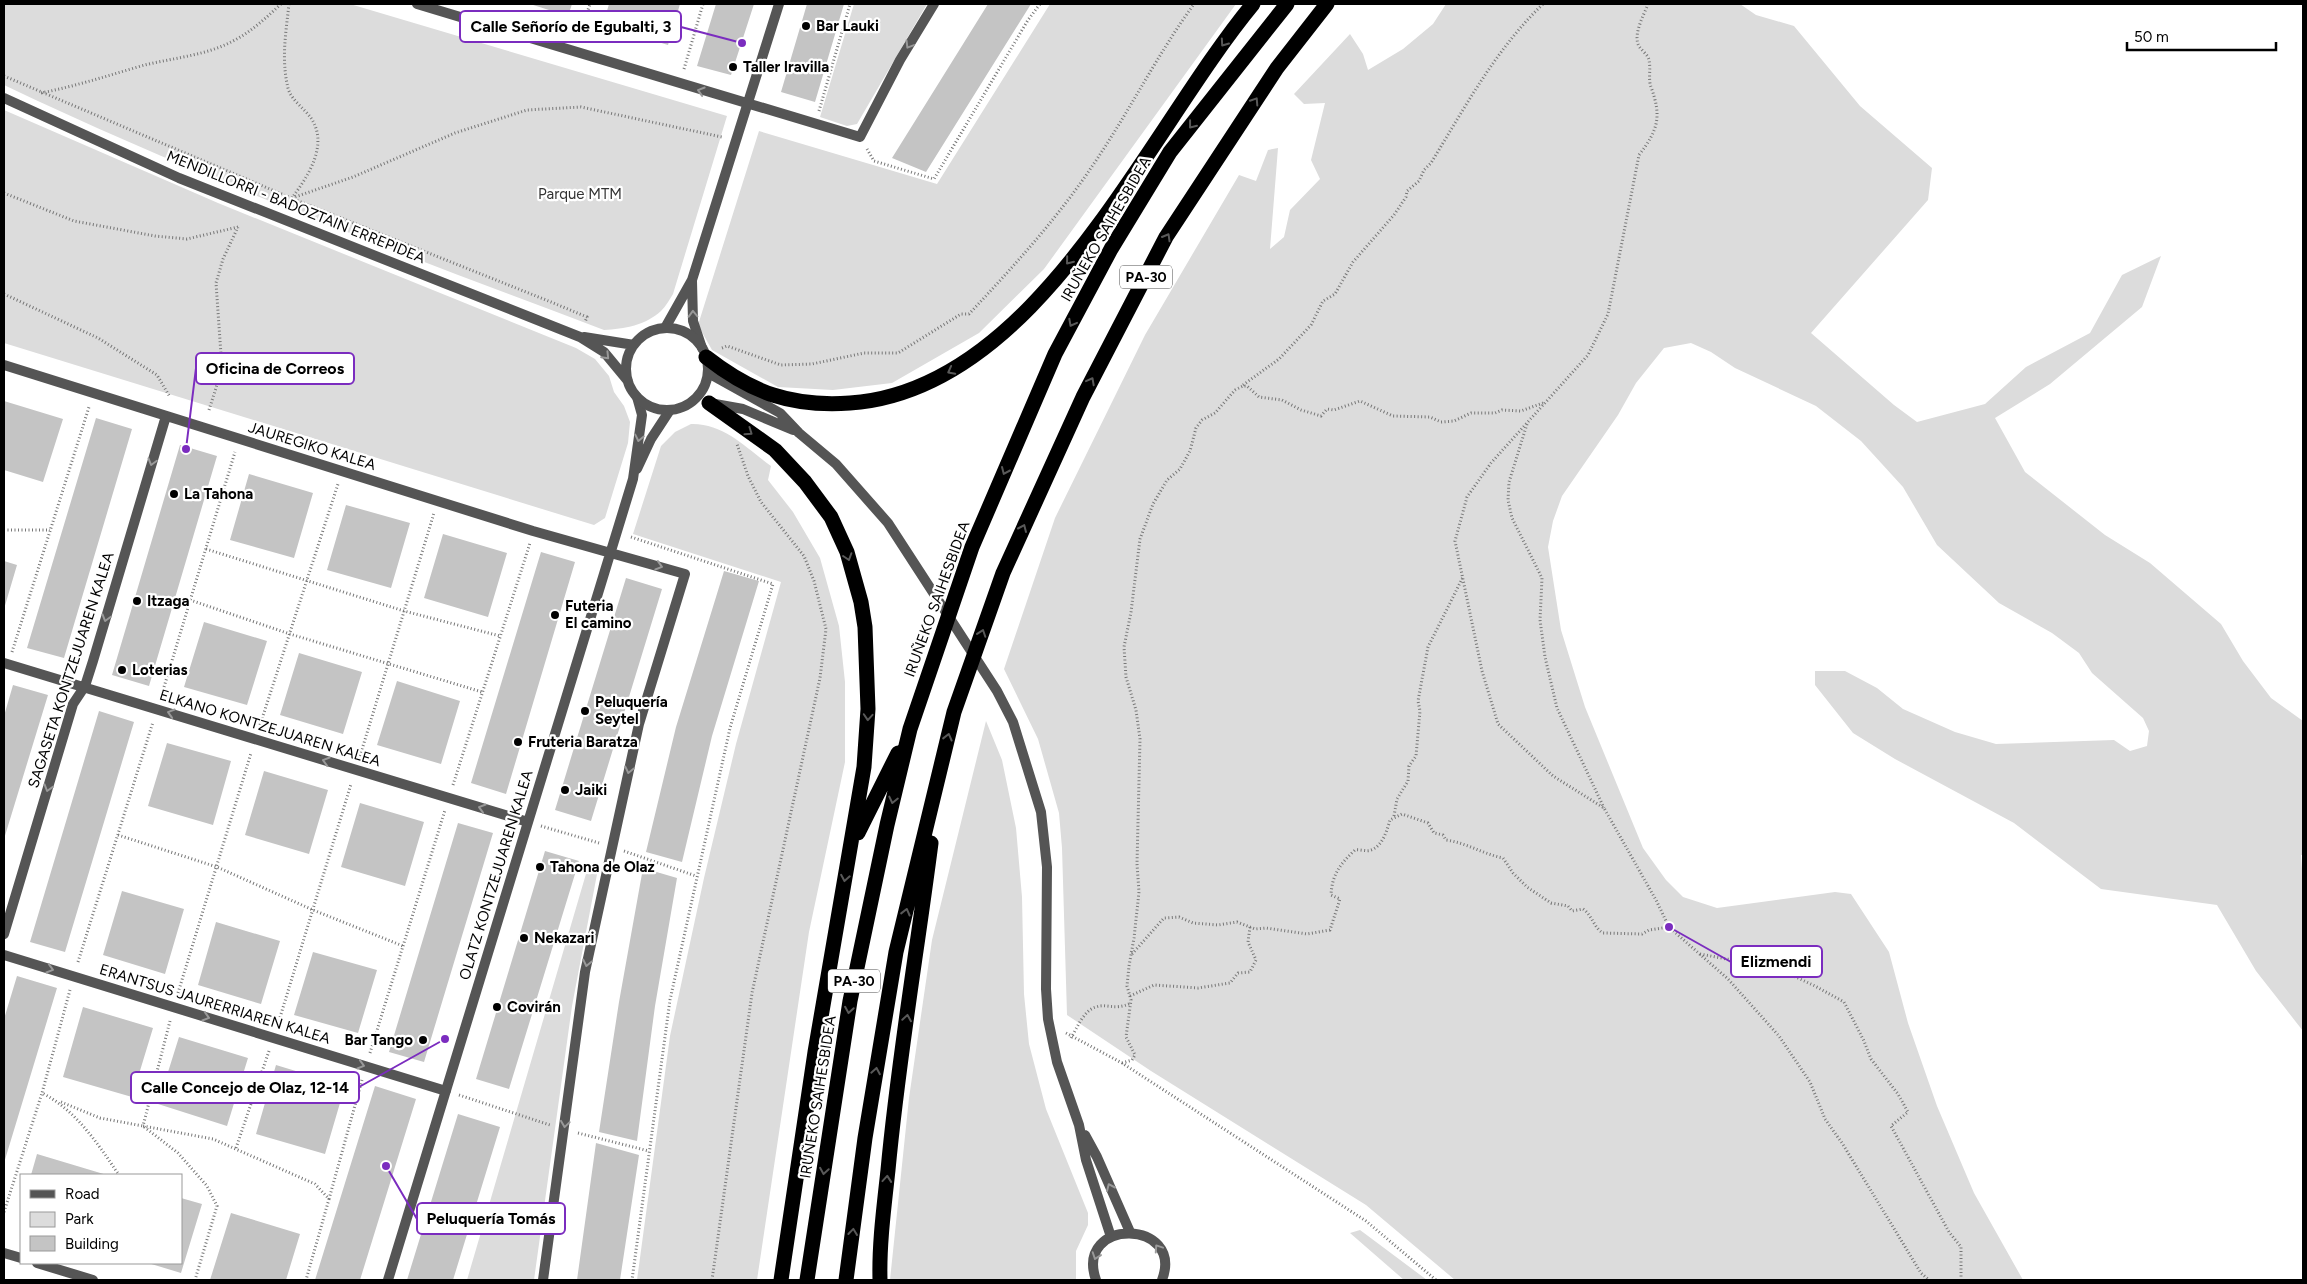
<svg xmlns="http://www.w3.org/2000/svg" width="2307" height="1284" viewBox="0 0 2307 1284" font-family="Figtree,sans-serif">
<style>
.green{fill:#dcdcdc}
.building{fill:#c4c4c4}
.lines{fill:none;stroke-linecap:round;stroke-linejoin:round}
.path{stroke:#777;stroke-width:3;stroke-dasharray:1 2.5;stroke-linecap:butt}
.minor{stroke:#555;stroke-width:10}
.tertiary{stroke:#555;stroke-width:10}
.motorway{stroke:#000;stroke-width:15}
.oneway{stroke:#595959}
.oneway2{stroke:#999}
.poi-dot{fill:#000;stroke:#fff;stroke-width:2}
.labels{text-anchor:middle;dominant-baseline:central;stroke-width:4.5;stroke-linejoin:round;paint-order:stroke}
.shield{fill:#fff;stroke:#4c4c4c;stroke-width:1}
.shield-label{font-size:14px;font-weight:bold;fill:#000}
.poi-label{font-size:15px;font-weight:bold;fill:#000;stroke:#fff;text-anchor:start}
.park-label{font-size:15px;fill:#333;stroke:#fff}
.street-label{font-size:15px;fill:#000;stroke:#fff}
.leader{fill:none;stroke:#7b2cbf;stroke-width:2}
.callout-dot{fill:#7b2cbf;stroke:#fff;stroke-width:2}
.callout{fill:#fff;stroke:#7b2cbf;stroke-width:2}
.callout-label{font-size:16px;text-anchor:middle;font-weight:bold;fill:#000}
</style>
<rect width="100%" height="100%" fill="#fff"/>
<path class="green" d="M 4,4 L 350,4 L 727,116 L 673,294 C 670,299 666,306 661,311 C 646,325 624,329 604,330 C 402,254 199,178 4,85 Z
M 854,4 L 927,4 L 857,124 L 847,126 L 820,117 Z
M 1050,4 L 1236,4 L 1044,269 L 979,333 L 892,383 L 833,390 L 778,387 L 712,350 L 698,325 L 759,131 L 937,184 Z
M 1446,4 L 1740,4 L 1756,15 L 1794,26 L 1860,106 L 1932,168 L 1928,200 L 1811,333 L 1894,405 L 1917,422 L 1985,404 L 2026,367 L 2090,333 L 2122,275 L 2161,256 L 2142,307 L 2050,384 L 1995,418 L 2025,472 L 2105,535 L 2150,563 L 2221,624 L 2243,661 L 2271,698 L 2303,721 L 2303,855 L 2301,855 L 2303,883 L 2303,1031 L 2256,971 L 2217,905 L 2101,889 L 2014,823 L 1895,759 L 1853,733 L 1815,685 L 1815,671 L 1845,671 L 1877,688 L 1903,709 L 1955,732 L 1996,744 L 2114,740 L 2130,751 L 2147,746 L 2149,731 L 2143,718 L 2092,673 L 2079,653 L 2052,633 L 1999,603 L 1937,545 L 1903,487 L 1861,441 L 1816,406 L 1735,368 L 1711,352 L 1691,343 L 1664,348 L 1636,383 L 1618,415 L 1562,496 L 1553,521 L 1548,547 L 1561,630 L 1585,707 L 1643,848 L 1666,880 L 1683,897 L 1717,908 L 1835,892 L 1851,894 L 1889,952 L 1908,1023 L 1937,1106 L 1974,1193 L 2023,1280 L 1455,1280 L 1366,1205 L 1151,1071 L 1067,1015 L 1062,848 L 1059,813 L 1038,739 L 1004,669 L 1055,518 L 1145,335 L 1239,175 L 1256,181 L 1268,150 L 1278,148 L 1270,249 L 1284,237 L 1290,210 L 1320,179 L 1311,160 L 1325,103 L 1304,104 L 1294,94 L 1350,34 L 1363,54 L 1368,70 L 1403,49 L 1433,24 Z
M 4,110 L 218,203 L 576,348 L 595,359 L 609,376 L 614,392 L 624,406 L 630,422 L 628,443 L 605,518 L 594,525 L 4,343 Z
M 691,424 C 724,423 746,448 771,466 L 768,480 L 793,512 L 820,558 L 839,626 L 845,682 L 845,762 L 809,932 L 757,1280 L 637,1280 L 670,1036 L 704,878 L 736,744 L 781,582 L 633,534 L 661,446 L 675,432 Z
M 986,721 L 1002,760 L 1016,828 L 1022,897 L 1024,994 L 1029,1044 L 1046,1109 L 1088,1213 L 1088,1225 L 1076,1251 L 1076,1280 L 890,1280 L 909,1098 L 932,940 Z
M 588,867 L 598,869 L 572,1006 L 534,1280 L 467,1280 Z
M 1360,1230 L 1427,1280 L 1404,1280 L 1350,1233 Z"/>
<path class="building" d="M 530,4 L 572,4 L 568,16 Z
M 609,4 L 680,4 L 668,45 L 603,25 Z
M 716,4 L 754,4 L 731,75 L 697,66 Z
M 807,4 L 844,4 L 815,102 L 781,92 Z
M 988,4 L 1031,4 L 926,172 L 892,158 Z
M 4,401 L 63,419 L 43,482 L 4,470 Z
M 96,418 L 132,429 L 64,658 L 27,648 Z
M 180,445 L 217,456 L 149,686 L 112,675 Z
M 249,474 L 313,493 L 294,558 L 230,540 Z
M 346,505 L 410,523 L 391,588 L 327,570 Z
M 443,534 L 507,553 L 488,617 L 424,598 Z
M 541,552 L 575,562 L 506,794 L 471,783 Z
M 4,561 L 17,565 L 4,609 Z
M 724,571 L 759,581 L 712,736 L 682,862 L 646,852 L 676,727 Z
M 626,578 L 662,589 L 591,821 L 555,810 Z
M 204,622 L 267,641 L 247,705 L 184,687 Z
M 299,653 L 362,672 L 343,734 L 280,715 Z
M 397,681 L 460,701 L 441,764 L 377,745 Z
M 13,685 L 48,695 L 4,839 L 4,716 Z
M 99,711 L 134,722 L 65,952 L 30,942 Z
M 167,743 L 231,761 L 213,825 L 148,806 Z
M 264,771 L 328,790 L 309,854 L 245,835 Z
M 360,803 L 424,822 L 405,886 L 341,867 Z
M 458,823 L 493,833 L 424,1062 L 389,1052 Z
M 545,851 L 579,861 L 509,1089 L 476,1079 Z
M 643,868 L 677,878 L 655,1006 L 637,1141 L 599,1132 L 619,1002 Z
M 122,891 L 184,909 L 165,974 L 103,955 Z
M 216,922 L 280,941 L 261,1004 L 198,985 Z
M 313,952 L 377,970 L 358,1033 L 294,1015 Z
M 17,976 L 57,988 L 4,1163 L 4,1019 Z
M 83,1007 L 153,1028 L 132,1097 L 63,1077 Z
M 179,1037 L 248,1058 L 227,1126 L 158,1104 Z
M 276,1065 L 345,1086 L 325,1154 L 256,1134 Z
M 375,1086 L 416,1099 L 360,1280 L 315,1280 Z
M 458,1114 L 500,1127 L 453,1280 L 407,1280 Z
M 596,1143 L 639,1155 L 620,1280 L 577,1280 Z
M 37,1154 L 107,1175 L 31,1175 Z
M 181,1198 L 202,1204 L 181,1273 L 148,1263 L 181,1263 Z
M 231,1213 L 300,1234 L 286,1280 L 210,1280 Z"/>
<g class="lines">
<path class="path" d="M 289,4 C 286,32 281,59 288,88 C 291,100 304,108 311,118 C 329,145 308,176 292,198
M 1648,4 C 1644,15 1634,32 1638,44 C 1640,50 1648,54 1649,60 C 1651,69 1648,79 1651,87 C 1662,117 1658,130 1639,155 L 1608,314 L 1588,355 L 1491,463 L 1467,497 L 1455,541 L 1482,671 L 1498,724 L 1553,776 L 1604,808 L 1656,900 L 1669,927 L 1728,979 L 1779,1036 L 1810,1082 L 1825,1119 L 1842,1143 L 1921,1273 L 1929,1280
M 579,36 L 590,4
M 684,69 L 703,4
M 4,76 L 291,198 L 551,302 L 587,317 L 585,322
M 41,93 C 76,86 107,76 141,66 C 171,58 205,56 233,41 C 251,32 266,18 281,4
M 819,111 L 850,4
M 867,149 L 874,161 L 934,179 L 1028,20 L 1040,4
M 4,193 L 74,221 L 155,236 L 187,239 L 238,227
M 292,198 L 353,177 L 455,133 L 527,110 L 581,107 L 722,137
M 4,294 L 98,338 L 157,375 L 170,397
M 722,348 L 727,346 L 781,365 L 812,364 L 864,353 L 898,353 L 961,314 L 969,314 C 1013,267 1057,219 1093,165 C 1129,112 1157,55 1194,4
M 1243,385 L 1279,359 L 1311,325 L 1323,301 L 1335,294 L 1353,262 L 1394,215 L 1406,197 L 1407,191 L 1419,181 L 1424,170 L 1431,163 C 1465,107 1496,49 1543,4
M 209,410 L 222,369 L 216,283 L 223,259 L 238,227
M 1527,424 L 1509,482 L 1508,500 L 1512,518 L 1542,578 L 1540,620 L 1545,657 L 1557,708 L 1604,808
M 4,530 L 50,530
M 631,537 L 773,584 L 730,728 L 670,1000 L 632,1280
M 206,549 L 404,611 L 500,636
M 190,600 L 290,634 L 482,692
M 12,652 L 89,407
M 161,697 L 235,452
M 260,725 L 338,484
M 360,756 L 434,513
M 453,785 L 530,543
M 1394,816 L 1397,799 L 1408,781 L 1409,766 L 1416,756 L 1420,711 L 1418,701 L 1428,647 L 1463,577
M 541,826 L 599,843
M 118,835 L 217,867 L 313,910 L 403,946
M 624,851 L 696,876
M 1132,954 L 1164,918 L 1179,917 L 1193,923 L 1218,925 L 1237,922 L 1255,929 L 1266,928 L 1307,934 L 1330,930 L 1340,899 L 1331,895 C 1332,874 1341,863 1355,850 C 1360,849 1367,852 1371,850 C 1383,846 1387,830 1390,820 L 1402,814 L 1428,823 L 1434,833 L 1443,835 L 1446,840 C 1467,843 1483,854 1503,858 L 1513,873 L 1527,887 L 1551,903 L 1568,906 L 1572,911 L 1583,909 C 1592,915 1594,928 1603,933 L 1642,934 L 1649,930 L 1669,927
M 1700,954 L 1748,963 L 1768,964 L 1815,986 L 1844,1002 L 1864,1041 L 1871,1059 L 1898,1094 L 1908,1112 L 1891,1126 L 1949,1232 L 1961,1247 L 1961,1280
M 78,962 L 153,722
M 70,990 L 42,1093 C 76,1110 98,1144 119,1175
M 178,993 L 251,753
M 1130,996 L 1154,985 L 1198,988 L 1230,983 L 1238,973 L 1250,972 L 1256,960 L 1248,942 L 1250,927
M 170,1021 L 143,1126 L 213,1139 L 315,1184 L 329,1199 L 306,1280
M 278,1024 L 351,784
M 1066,1033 L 1122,1063 L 1366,1221 L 1436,1280
M 1071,1038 C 1077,1028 1084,1010 1096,1007 C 1107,1003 1114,1011 1131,1003
M 370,1053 L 445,810
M 1122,1063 L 1132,1060 L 1135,1055 L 1126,1037 L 1131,1000 L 1127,986 L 1129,966 L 1134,938 L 1139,892 L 1137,864 L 1140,739 L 1136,710 L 1126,677 L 1124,647 L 1131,612 L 1140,539 L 1153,504 L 1167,480 L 1180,469 L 1190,451 L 1196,428 L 1202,420 L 1215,413 L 1235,390 L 1243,386 L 1247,386 L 1259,397 L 1282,400 L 1301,410 L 1321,416 L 1327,409 L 1334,410 L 1360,401 L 1393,416 L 1430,417 L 1441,422 L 1454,421 L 1471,413 L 1495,413 L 1502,410 L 1521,411 L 1543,403
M 459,1095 L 550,1125
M 61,1102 L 100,1118 L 143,1126 L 178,1153 L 207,1186 L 217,1206 L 195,1280
M 578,1133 L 649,1151
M 236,1148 L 269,1051
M 329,1199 L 362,1080
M 4,1212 L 42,1093
M 712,1280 L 752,993 L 820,678 L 826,629 L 814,581 L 804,556 L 761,502 L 748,476 L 737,444"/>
<path class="minor" d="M 417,4 L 860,137 L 900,60 L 934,4
M 692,281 L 693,321 L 702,348
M 665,328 L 692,280 L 779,4
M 4,365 L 533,531 L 685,574 L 639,724 L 585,972 L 543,1280
M 637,469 L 651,439 L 670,410
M 4,663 L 528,822
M 4,934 L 73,704 L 85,686 L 93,661 L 166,416
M 4,955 L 446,1091
M 4,1253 L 21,1258
M 37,1263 L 93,1280
M 388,1280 L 633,479 L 642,415 L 637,397"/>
<path class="tertiary" d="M 4,98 L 179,178 L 580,337 L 604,352 L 628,381
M626 369a41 41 0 1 1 82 0a41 41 0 1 1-82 0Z
M 584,337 L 634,345
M 708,373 L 780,413 L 799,433 L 836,464 L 888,523 L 997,691 L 1013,722 L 1041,812 L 1047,867 L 1046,989 L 1048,1019 L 1057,1062 L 1079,1125 L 1086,1160 L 1111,1237
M 715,404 L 743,409 L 793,430
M 1085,1135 L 1097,1157 L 1130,1232
M 1096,1280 C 1074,1217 1185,1219 1162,1280"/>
<path class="motorway" d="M 706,357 C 752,393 791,407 850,403 C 1038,390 1146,133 1253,4
M 709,403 L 775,450 L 805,482 L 831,517 L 847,552 L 861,602 L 865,627 L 868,709 L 864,767 L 815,1052 L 781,1280
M 858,833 L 898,753
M 807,1280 L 850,1001 L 887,825 L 910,729 L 972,547 L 1055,354 L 1111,249 L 1170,152 L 1287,4
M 846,1280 L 865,1138 L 896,952 L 954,712 L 1003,573 L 1083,397 L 1166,237 L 1277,68 L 1327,4
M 880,1280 C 879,1244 884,1207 888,1170 C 898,1061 917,952 931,843"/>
</g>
<defs><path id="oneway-chevron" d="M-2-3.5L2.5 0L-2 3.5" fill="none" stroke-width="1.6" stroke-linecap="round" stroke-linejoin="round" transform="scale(1.25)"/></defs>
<g class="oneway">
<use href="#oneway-chevron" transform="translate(1224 43) rotate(125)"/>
<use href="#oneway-chevron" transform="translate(1255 101) rotate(-57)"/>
<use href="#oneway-chevron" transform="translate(1192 125) rotate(128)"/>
<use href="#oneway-chevron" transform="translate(1167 237) rotate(-60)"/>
<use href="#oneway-chevron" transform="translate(1069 261) rotate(129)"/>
<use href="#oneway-chevron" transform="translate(1072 323) rotate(118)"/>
<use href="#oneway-chevron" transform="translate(951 371) rotate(152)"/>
<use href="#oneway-chevron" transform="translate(1091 381) rotate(-62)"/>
<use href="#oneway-chevron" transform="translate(749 432) rotate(35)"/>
<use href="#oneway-chevron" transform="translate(1005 471) rotate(114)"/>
<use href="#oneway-chevron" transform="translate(1023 528) rotate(-66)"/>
<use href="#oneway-chevron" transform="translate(848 557) rotate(72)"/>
<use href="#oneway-chevron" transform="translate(982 633) rotate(-71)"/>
<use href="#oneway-chevron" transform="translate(868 717) rotate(94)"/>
<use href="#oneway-chevron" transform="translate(948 737) rotate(-76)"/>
<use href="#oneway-chevron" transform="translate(893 800) rotate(103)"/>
<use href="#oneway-chevron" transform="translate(845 878) rotate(100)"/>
<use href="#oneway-chevron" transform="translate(906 912) rotate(-76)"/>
<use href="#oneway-chevron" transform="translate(849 1010) rotate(99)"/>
<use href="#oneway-chevron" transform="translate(907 1018) rotate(-81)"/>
<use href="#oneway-chevron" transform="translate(876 1071) rotate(-80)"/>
<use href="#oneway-chevron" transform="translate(824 1171) rotate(99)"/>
<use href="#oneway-chevron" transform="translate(887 1179) rotate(-85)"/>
<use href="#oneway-chevron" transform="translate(853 1232) rotate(-83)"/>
</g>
<g class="oneway2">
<use href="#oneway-chevron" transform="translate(909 45) rotate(121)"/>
<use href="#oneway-chevron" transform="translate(701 91) rotate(-163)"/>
<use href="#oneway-chevron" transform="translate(693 314) rotate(-92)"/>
<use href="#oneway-chevron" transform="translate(606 356) rotate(46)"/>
<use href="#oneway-chevron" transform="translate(639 438) rotate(102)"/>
<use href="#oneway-chevron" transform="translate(152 462) rotate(106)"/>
<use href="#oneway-chevron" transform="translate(659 566) rotate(17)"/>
<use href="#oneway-chevron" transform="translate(106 618) rotate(106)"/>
<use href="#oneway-chevron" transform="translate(171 713) rotate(-163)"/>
<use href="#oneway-chevron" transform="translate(326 761) rotate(-163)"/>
<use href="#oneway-chevron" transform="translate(629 770) rotate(103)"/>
<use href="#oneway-chevron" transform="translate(48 788) rotate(107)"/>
<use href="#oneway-chevron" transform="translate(482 808) rotate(-163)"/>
<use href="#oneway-chevron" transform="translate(587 963) rotate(102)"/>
<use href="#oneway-chevron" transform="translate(50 969) rotate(17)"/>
<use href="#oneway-chevron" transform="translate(206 1017) rotate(17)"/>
<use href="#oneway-chevron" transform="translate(361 1065) rotate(17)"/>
<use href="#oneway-chevron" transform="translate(565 1124) rotate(98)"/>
<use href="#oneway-chevron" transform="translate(1110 1187) rotate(-114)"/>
<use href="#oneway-chevron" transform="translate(1158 1248) rotate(-124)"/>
<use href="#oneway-chevron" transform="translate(1096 1256) rotate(109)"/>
</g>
<g class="poi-dot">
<circle cx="806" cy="26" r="5"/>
<circle cx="733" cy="67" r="5"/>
<circle cx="174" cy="494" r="5"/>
<circle cx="137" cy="601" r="5"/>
<circle cx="555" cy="615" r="5"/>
<circle cx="122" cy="670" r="5"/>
<circle cx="585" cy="711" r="5"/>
<circle cx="518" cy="742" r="5"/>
<circle cx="565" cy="790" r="5"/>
<circle cx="540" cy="867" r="5"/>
<circle cx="524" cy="938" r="5"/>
<circle cx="497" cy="1007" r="5"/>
<circle cx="423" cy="1040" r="5"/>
</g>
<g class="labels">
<g class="shield">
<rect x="1120" y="265.5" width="52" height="23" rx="4"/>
<rect x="828" y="969.5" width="52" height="23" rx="4"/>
</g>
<g class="shield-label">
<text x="1146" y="277">PA-30</text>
<text x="854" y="981">PA-30</text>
</g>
<g class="poi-label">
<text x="816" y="26">Bar Lauki</text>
<text x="743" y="67">Taller Iravilla</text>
<text x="184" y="494">La Tahona</text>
<text x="147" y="601">Itzaga</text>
<text x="565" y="606">Futeria<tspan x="565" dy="17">El camino</tspan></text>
<text x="132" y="670">Loterias</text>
<text x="595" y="702">Peluquería<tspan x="595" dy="17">Seytel</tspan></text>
<text x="528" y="742">Fruteria Baratza</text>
<text x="575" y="790">Jaiki</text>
<text x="550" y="867">Tahona de Olaz</text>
<text x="534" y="938">Nekazari</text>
<text x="507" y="1007">Covirán</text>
<text x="413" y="1040" text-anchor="end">Bar Tango</text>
</g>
<g class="park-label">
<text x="580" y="194">Parque MTM</text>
</g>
<g class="street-label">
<text transform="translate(296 207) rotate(22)">MENDILLORRI - BADOZTAIN ERREPIDEA</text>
<text transform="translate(1106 229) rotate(-60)">IRUÑEKO SAIHESBIDEA</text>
<text transform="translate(312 446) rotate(17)">JAUREGIKO KALEA</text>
<text transform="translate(937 599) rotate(-70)">IRUÑEKO SAIHESBIDEA</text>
<text transform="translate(71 670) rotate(-72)">SAGASETA KONTZEJUAREN KALEA</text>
<text transform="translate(270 728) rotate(17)">ELKANO KONTZEJUAREN KALEA</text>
<text transform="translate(496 875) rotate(-73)">OLATZ KONTZEJUAREN KALEA</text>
<text transform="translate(215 1004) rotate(17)">ERANTSUS JAURERRIAREN KALEA</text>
<text transform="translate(818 1097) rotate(-81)">IRUÑEKO SAIHESBIDEA</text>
</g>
</g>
<path class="leader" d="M742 43L681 27M186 449L196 368M1669 927L1731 962M445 1039L359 1087M386 1166L417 1219"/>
<g class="callout-dot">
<circle cx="742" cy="43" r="5"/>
<circle cx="186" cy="449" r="5"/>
<circle cx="1669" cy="927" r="5"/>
<circle cx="445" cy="1039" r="5"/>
<circle cx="386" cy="1166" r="5"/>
</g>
<g class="callout">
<rect x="460" y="11" width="221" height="31" rx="5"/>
<rect x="196" y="353" width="158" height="31" rx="5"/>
<rect x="1731" y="946" width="91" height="31" rx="5"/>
<rect x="131" y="1072" width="228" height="31" rx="5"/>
<rect x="417" y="1203" width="148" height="31" rx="5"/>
</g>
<g class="callout-label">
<text x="571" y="32">Calle Señorío de Egubalti, 3</text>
<text x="275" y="374">Oficina de Correos</text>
<text x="1776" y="967">Elizmendi</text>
<text x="245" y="1093">Calle Concejo de Olaz, 12-14</text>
<text x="491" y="1224">Peluquería Tomás</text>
</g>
<rect width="2307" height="1284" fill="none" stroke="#000000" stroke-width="10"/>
<rect x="20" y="1174" width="162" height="90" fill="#ffffff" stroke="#999999"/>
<rect x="30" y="1190" width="25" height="8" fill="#555555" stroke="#999999"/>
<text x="65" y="1199" font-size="15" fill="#000000">Road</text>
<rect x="30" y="1212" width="25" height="15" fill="#dcdcdc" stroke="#999999"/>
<text x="65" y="1224" font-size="15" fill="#000000">Park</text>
<rect x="30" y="1236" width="25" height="15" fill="#c4c4c4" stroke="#999999"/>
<text x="65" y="1249" font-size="15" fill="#000000">Building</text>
<path d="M2127 42v8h149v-8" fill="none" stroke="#000000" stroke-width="2.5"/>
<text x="2134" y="42" font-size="15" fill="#000000" stroke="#ffffff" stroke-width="4" paint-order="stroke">50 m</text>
</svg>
